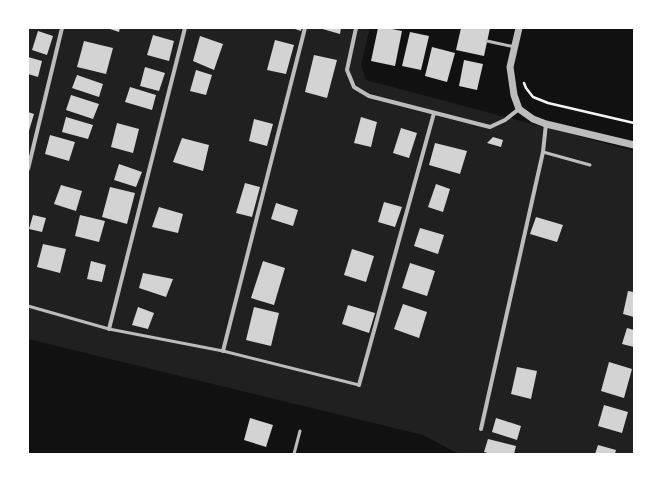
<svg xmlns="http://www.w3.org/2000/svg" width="662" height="482" viewBox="0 0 662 482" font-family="'DejaVu Sans',sans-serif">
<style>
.green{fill:#202020}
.building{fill:#d3d3d3}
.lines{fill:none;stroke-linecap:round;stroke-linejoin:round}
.path{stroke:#f5f5f5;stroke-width:2.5}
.service{stroke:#bcbcbc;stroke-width:3}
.minor{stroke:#bcbcbc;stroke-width:4}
.tertiary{stroke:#bcbcbc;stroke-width:7}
</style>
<rect width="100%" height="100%" fill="#111"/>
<path class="green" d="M 28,28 L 370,28 L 361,65 L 366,80 L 634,151 L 634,454 L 459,454 L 423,435 L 28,339 Z"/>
<path class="building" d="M 107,28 L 120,28 L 119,32 Z
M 292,28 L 302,28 L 301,31 Z
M 319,28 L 341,28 L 340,34 Z
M 378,28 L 387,28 L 402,31 L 395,66 L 371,61 Z
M 461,28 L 490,28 L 484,56 L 456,50 Z
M 38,31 L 53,36 L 47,55 L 32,50 Z
M 410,32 L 429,36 L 421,70 L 402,66 Z
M 153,35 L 174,41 L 169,61 L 147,55 Z
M 200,36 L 223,44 L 214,70 L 193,61 Z
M 275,40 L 294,45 L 286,74 L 267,70 Z
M 84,41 L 113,48 L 106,74 L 77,67 Z
M 432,47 L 455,53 L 447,82 L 425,76 Z
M 314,55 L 337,60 L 327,98 L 305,92 Z
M 28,57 L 42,61 L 38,77 L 28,74 Z
M 464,60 L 483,64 L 477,90 L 459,86 Z
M 145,67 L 165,73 L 159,91 L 140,86 Z
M 196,70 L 212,75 L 206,95 L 190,91 Z
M 77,75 L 103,84 L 99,97 L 72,88 Z
M 130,87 L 156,95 L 152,110 L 125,102 Z
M 71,95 L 99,104 L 93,119 L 66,110 Z
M 28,112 L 34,114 L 28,134 Z
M 66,117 L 93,125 L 88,139 L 62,132 Z
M 361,117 L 377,122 L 371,147 L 354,143 Z
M 254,119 L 273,124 L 267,146 L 249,141 Z
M 117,123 L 139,129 L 133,153 L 111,147 Z
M 401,128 L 417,133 L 409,158 L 393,153 Z
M 50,135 L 75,142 L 69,161 L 45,154 Z
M 493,137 L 503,140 L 501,147 L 487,143 Z
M 182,138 L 209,145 L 203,171 L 173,162 Z
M 435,143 L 467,151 L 460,174 L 429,165 Z
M 119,164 L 142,172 L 136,187 L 114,180 Z
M 245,183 L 260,187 L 252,217 L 236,213 Z
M 436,184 L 450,189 L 443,212 L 428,207 Z
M 61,185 L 82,191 L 76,211 L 54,204 Z
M 110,187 L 135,193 L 127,224 L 102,217 Z
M 384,202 L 402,207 L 395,227 L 378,222 Z
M 276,203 L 298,210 L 293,226 L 271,219 Z
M 159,207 L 183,214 L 178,233 L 152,227 Z
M 33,215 L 46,218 L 42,232 L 29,229 Z
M 80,215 L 105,221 L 99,242 L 75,236 Z
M 536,217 L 563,225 L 557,242 L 530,234 Z
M 420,228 L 444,235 L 438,254 L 414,246 Z
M 43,244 L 66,249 L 60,273 L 37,267 Z
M 352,249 L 374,256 L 366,282 L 344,275 Z
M 91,261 L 106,265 L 102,282 L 87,279 Z
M 263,261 L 285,268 L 274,305 L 251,298 Z
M 410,263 L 435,271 L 427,296 L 402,288 Z
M 143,273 L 173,279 L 166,297 L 139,288 Z
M 628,291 L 634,292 L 634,317 L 623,314 Z
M 403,304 L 427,312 L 419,338 L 394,329 Z
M 348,305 L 375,313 L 369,333 L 342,324 Z
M 138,307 L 154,313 L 148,329 L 132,325 Z
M 254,307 L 279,313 L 271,346 L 246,340 Z
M 627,328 L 634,330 L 634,347 L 622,344 Z
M 609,362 L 632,369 L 624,398 L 601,391 Z
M 517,367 L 537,371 L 531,399 L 511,394 Z
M 604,405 L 628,412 L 622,433 L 598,426 Z
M 250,418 L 273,425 L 266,447 L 244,440 Z
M 496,418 L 521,426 L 517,440 L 492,432 Z
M 488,439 L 516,446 L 514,454 L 491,454 L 484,452 Z
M 598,445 L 616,450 L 615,454 L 595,454 Z"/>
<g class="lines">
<path class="path" d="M 524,83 L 526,88 L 533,97 L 548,103 L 634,123"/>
<path class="service" d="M 487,41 L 515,47
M 543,152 L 590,165
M 28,306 L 109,329 L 223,351 L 359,385
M 294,454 L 300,431"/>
<path class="minor" d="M 356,28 L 347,70 L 354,87 L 369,96 L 490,127 L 505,120 L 519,109
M 28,169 L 62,28
M 109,329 L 185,28
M 223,351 L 305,28
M 359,385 L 434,113
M 481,429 L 543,152 L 546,124"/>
<path class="tertiary" d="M 519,28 L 510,67 L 514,95 L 519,109 L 533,119 L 546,124 L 634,145"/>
</g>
<rect width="662" height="482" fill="none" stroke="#ffffff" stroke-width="58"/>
</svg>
